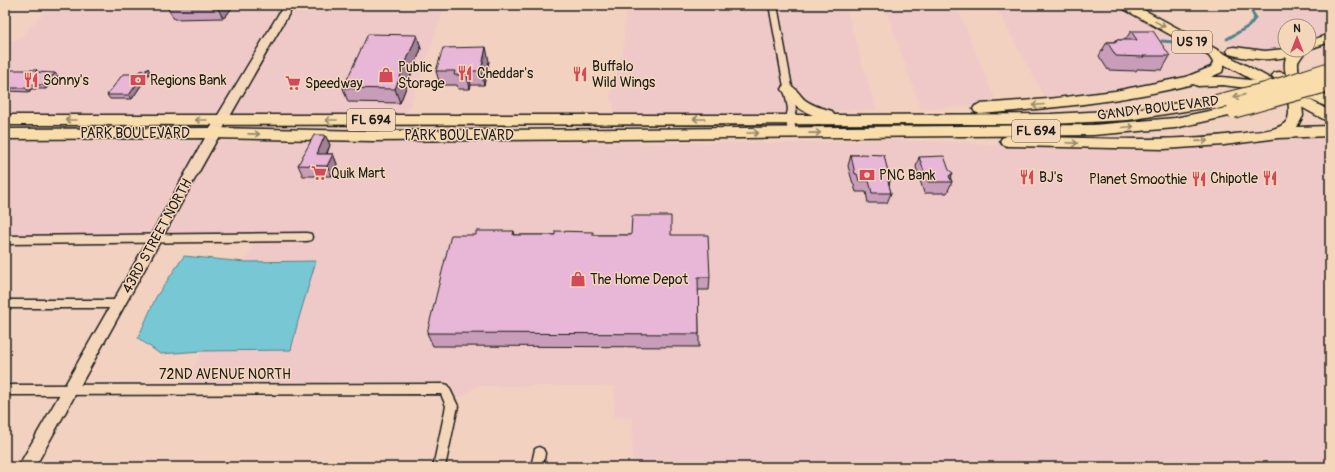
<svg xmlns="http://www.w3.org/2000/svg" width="1335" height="472" viewBox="0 0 1335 472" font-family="Pangolin,sans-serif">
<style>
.built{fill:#efc9c7}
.water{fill:#77c7d4;stroke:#53838a}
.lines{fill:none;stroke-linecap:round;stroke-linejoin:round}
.stream{stroke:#53838a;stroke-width:3}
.minor-casing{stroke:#1c1c1c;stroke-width:3}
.tertiary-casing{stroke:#1c1c1c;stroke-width:3}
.primary-casing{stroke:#1c1c1c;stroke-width:3}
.trunk-casing{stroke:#1c1c1c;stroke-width:3}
.minor{fill:#f4d7ba;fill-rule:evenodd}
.tertiary{fill:#f4d7ba;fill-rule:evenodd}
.primary{fill:#f9deab;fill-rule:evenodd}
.trunk{fill:#f9deab;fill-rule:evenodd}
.primary-bridge-casing{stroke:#1c1c1c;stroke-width:16;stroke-linecap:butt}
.primary-bridge{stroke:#f9deab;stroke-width:14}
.wall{fill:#c89db9;stroke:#1c1c1c}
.shaded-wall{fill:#a28096;stroke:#1c1c1c}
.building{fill:#e8b7d7;stroke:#1c1c1c}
.oneway{stroke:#96876b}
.labels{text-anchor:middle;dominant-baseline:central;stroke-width:3;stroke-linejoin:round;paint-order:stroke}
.shield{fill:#f4d7ba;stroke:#5d544b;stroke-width:1}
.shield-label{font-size:13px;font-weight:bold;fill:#1c1c1c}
.poi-label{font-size:14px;fill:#1c1c1c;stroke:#f4d7ba;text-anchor:start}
.street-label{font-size:14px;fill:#1c1c1c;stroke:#f4d7ba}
</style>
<rect width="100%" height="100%" fill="#f2d1c0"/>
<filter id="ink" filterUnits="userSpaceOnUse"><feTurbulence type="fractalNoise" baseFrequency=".025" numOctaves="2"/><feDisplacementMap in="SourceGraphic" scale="8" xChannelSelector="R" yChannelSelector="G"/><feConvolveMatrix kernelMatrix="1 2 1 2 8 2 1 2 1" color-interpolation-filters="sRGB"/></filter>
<g filter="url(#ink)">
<path class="built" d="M 51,5 L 284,5 L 219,115 L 5,116 L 5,40 L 14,40 L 21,38 Z
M 293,5 L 445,5 L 407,115 L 228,115 Z
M 626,5 L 769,5 L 787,108 L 786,115 L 612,115 L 614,110 L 613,103 L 610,97 L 623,52 Z
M 778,5 L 845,5 L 876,110 L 827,111 L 803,101 L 793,88 Z
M 884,5 L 956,5 L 997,104 L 921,109 Z
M 995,5 L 1117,5 L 1208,57 L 1213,63 L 1212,66 L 1186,77 L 1081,97 L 1046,100 Z
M 1251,5 L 1330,5 L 1330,34 L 1309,41 L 1309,26 L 1285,26 L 1285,49 L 1275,53 L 1246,51 L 1225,40 L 1260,15 Z
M 1330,135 L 1330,467 L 632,467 L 633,418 L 614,417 L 615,386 L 477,386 L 462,397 L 456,397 L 451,387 L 452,383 L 449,382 L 448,380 L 444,382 L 187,383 L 202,351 L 291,350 L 298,321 L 316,261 L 245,262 L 255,243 L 311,242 L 314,232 L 164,234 L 214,141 L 789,143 L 891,140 L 1110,148 L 1167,147 L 1279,137 Z
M 5,141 L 204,141 L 153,234 L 5,235 Z"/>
<path class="water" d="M 461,5 L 527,5 L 524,9 L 467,9 Z
M 184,256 L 245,262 L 316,261 L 298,321 L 291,350 L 202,351 L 160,354 L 138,338 L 156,297 Z"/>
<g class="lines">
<path class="stream" d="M 1227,39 L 1249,26 L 1255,18 L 1249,5
M 1162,41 L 1186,43"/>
<defs>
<path id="minor" d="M 769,5 L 777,5 L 796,109 L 794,119 L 796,133 L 792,136 L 788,133 L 786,119 L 788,109 Z
M 307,233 L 311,234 L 312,237 L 311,240 L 307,241 L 5,244 L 5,236 Z
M 5,300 L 119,300 L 123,301 L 124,304 L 123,307 L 119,308 L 5,308 Z
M 444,384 L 448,385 L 458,406 L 445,467 L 433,467 L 446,406 L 441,394 L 5,395 L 5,385 Z
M 539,447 L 543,449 L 545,453 L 543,467 L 531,467 L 535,449 Z"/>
<path id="tertiary" d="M 284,5 L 294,5 C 205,157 121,313 35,467 L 18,467 L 151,235 L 215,120 Z"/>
<path id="primary" d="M 1213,49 L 1217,50 L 1225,62 L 1222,72 L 1211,77 L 1222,77 L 1278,83 L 1272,76 L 1274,73 L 1279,72 L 1284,73 L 1301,93 L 1303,116 L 1297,127 L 1330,126 L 1330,136 L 1278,138 L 1224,145 L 1164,149 L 1007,146 L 1002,144 L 1000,141 L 1002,138 L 1007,136 C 1086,138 1165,143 1244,133 C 1257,131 1274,132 1285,123 C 1292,117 1288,102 1287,94 L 1285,91 L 1281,92 L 1222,85 L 1198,86 L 1193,84 C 1123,102 1051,108 980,114 L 975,112 L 973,109 L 975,106 L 980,104 L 1048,99 L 1115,91 L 1186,77 L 1211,67 L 1213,62 L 1207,53 L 1209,50 Z
M 789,85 C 796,87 799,95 805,100 C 813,106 822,108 832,111 L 834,115 L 1051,114 L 1128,110 L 1216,98 L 1221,99 L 1223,102 L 1221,105 L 1216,106 L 1128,120 L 1051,124 L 5,125 L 5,115 L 813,115 C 799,110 790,102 782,89 L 784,86 Z
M 1233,106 L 1238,108 L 1240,111 L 1238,114 L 1175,128 L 1093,135 L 373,141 L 214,138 L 5,139 L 5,129 L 214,128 L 373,131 L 1093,125 L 1175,118 Z"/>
<path id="trunk" d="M 1120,5 L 1135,5 L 1295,92 C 1288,81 1282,70 1286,57 C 1267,61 1248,59 1229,54 L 1227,51 L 1229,48 L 1234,47 L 1265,51 L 1285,49 L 1285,50 L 1306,50 L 1298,62 C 1297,86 1312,88 1330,97 L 1330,108 L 1306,98 L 1330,111 L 1330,122 L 1325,120 L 1122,8 Z
M 1330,34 L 1330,42 L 1309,49 L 1309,41 Z"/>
</defs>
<use href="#minor" class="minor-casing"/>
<use href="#tertiary" class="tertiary-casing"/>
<use href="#primary" class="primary-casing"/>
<use href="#trunk" class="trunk-casing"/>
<use href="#minor" class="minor"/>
<use href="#tertiary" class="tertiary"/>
<use href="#primary" class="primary"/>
<use href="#trunk" class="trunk"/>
<defs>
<path id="primary-bridge" d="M 1216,102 L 1265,90 L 1330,69
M 1233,111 L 1330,84"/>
</defs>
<use href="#primary-bridge" class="primary-bridge-casing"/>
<use href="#primary-bridge" class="primary-bridge"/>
</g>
<path class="wall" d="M 166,5 L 234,5 L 226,16 L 223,18 L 174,19 Z
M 1131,31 L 1170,56 L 1162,70 L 1137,69 L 1136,71 L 1108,70 L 1099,56 L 1107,42 L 1114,42 L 1115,40 L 1125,40 Z
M 417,35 L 421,49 L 400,103 L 348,102 L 343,88 Z
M 489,61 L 484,85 L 471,85 L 470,89 L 458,89 L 457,85 L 440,85 L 436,71 Z
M 37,70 L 39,72 L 58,76 L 46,89 L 31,89 L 29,92 L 8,91 L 5,89 L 5,76 Z
M 150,72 L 132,99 L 110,99 L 107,95 L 134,74 Z
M 325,135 L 330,145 L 327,154 L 333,154 L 337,164 L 332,176 L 303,176 L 298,165 Z
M 860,154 L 890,181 L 889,186 L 891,193 L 887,203 L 868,203 L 866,192 L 856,192 L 854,185 L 853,184 L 848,166 L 851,155 L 859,155 Z
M 919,157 L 951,179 L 952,182 L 947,193 L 924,193 L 916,167 Z
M 514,231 L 515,235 L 671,235 L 710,277 L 709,290 L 698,290 L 699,334 L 699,347 L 433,346 L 427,333 Z"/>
<path class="shaded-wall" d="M 216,5 L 234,5 L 226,16 L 223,18 Z
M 417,35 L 421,49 L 400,103 L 395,89 Z
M 486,47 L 489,61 L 484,85 L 481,71 Z
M 148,68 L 150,72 L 132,99 L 129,95 Z
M 468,71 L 471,85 L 470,89 L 467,75 Z
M 55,73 L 58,76 L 46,89 L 44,85 Z
M 28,85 L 31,89 L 29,92 L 26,88 Z
M 325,135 L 330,145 L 322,164 L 317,154 Z
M 333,154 L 337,164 L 332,176 L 327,166 Z
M 953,173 L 949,182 L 949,176 Z"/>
<path class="building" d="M 1131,31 L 1153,31 L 1170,56 L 1143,56 L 1144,57 L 1116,56 L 1107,42 L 1117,42 L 1115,40 L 1137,40 Z
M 368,34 L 417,35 L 395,89 L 343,88 Z
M 486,47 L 481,71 L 468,71 L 467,75 L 454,75 L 455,71 L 436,71 L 443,48 Z
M 148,68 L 129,95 L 107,95 L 123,74 L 134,74 Z
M 11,70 L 37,70 L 35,72 L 55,73 L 44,85 L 28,85 L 26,88 L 5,88 L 7,85 L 5,85 L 5,76 Z
M 314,135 L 325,135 L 317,154 L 333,154 L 327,166 L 298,165 Z
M 860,154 L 884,155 L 890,181 L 888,181 L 891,193 L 872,193 L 869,181 L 859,181 L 857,174 L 855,174 L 851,155 L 860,155 Z
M 944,156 L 949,170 L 953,173 L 949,176 L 952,182 L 928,182 L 919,157 Z
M 632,216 L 671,216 L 671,235 L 708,235 L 710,277 L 698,277 L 699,334 L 427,333 L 451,235 L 476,235 L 476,231 L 514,231 L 513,235 L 555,235 L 555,231 L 593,232 L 593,235 L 631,235 Z"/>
<defs><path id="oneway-shaft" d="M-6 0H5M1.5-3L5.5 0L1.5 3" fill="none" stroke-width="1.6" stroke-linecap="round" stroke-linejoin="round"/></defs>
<g class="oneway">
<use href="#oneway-shaft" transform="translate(1160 24) rotate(29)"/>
<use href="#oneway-shaft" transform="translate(1239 96) rotate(167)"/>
<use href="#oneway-shaft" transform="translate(1038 105) rotate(175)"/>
<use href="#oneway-shaft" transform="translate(699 119) rotate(180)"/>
<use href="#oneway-shaft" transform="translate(71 120) rotate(180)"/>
<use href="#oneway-shaft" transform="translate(201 120) rotate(180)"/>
<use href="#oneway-shaft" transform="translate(331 120) rotate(180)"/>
<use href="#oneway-shaft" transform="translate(1128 127) rotate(-5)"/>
<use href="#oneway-shaft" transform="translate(753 133)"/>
<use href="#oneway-shaft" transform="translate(815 133) rotate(-1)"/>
<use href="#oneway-shaft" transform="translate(254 134) rotate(1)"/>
<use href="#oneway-shaft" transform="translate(1202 141) rotate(-4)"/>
<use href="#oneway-shaft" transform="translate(1072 143) rotate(2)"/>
</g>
</g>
<defs>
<symbol id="restaurant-bare" viewBox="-9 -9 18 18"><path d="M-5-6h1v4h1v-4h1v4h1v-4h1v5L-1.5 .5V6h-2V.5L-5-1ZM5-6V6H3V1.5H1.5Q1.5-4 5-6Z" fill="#d1495b" stroke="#f4d7ba" stroke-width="2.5" paint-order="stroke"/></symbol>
<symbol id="shop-bare" viewBox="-9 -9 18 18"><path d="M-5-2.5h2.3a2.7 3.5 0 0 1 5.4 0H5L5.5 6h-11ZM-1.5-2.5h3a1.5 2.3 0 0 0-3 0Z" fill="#d1495b" stroke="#f4d7ba" stroke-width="2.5" paint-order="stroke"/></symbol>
<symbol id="bank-bare" viewBox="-9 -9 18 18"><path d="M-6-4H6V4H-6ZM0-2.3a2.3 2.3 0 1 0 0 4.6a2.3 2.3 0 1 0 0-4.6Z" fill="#d1495b" stroke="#f4d7ba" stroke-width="2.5" paint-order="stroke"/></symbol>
<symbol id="supermarket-bare" viewBox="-9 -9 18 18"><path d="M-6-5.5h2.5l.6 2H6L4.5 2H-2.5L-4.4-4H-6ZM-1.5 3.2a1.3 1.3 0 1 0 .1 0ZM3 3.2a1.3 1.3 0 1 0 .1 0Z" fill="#d1495b" stroke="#f4d7ba" stroke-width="2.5" paint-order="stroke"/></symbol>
</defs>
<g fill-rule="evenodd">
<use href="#restaurant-bare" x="454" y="62" width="22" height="22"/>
<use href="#restaurant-bare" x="569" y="63" width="22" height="22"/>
<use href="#shop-bare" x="375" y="64" width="22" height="22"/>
<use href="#restaurant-bare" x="20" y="69" width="22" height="22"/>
<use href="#bank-bare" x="127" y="69" width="22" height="22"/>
<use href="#supermarket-bare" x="282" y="72" width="22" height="22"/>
<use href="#supermarket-bare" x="308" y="162" width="22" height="22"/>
<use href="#bank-bare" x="856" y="164" width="22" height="22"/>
<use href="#restaurant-bare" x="1016" y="166" width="22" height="22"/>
<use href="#restaurant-bare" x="1259" y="167" width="22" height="22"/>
<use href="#restaurant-bare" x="1188" y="168" width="22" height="22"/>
<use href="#shop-bare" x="567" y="268" width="22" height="22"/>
</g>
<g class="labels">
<g class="shield">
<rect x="1172" y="31" width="40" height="22" rx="3"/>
<rect x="347" y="109" width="48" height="22" rx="3"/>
<rect x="1012" y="120" width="48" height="22" rx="3"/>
</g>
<g class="shield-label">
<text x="1192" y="42">US 19</text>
<text x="371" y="120">FL 694</text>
<text x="1036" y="131">FL 694</text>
</g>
<g class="poi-label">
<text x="592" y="66">Buffalo<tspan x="592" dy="16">Wild Wings</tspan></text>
<text x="398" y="67">Public<tspan x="398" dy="16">Storage</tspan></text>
<text x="477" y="73">Cheddar's</text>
<text x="43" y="80">Sonny's</text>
<text x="150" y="80">Regions Bank</text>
<text x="305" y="83">Speedway</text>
<text x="331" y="173">Quik Mart</text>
<text x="879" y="175">PNC Bank</text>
<text x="1039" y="177">BJ's</text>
<text x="1258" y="178" text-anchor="end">Chipotle</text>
<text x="1187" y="179" text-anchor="end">Planet Smoothie</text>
<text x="590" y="279">The Home Depot</text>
</g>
<g class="street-label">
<text transform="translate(1158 108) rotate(-7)">GANDY BOULEVARD</text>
<text x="135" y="133">PARK BOULEVARD</text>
<text x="459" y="135">PARK BOULEVARD</text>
<text transform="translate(157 236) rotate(-61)">43RD STREET NORTH</text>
<text x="225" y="374">72ND AVENUE NORTH</text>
</g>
</g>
<rect width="1335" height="472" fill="none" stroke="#f4d7ba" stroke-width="20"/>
<rect x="10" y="10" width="1315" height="452" fill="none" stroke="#1c1c1c" stroke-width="1.5" filter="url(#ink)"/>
<g transform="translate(1297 38)"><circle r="19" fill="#f4d7ba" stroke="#9e8c7b"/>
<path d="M0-3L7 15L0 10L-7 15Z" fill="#d1495b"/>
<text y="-6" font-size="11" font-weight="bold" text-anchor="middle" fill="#1c1c1c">N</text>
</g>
</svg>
